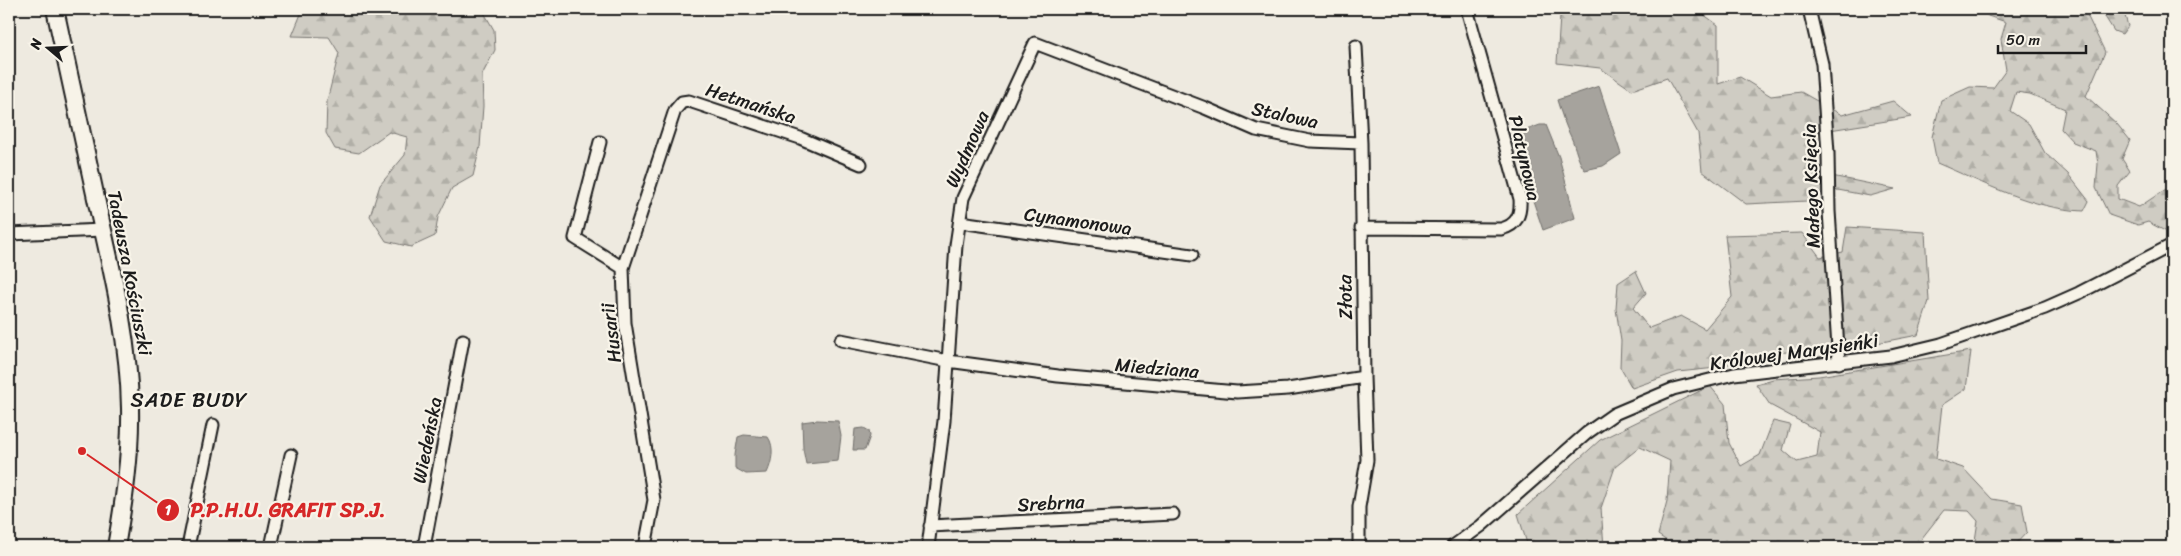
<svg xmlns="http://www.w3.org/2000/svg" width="2181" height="556" viewBox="0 0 2181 556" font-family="Sriracha,sans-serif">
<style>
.forest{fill:url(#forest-firs);stroke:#767470}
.water{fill:#a6a39d;stroke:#6f6d69}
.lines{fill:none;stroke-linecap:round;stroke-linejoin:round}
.street-casing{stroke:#1c1c1c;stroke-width:15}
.secondary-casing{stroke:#1c1c1c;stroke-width:20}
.street{stroke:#f7f3e8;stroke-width:11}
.secondary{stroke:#f7f3e8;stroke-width:16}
.labels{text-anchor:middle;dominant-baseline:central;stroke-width:4.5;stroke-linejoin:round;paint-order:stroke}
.street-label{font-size:19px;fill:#1c1c1c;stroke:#f7f3e8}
.quarter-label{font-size:21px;letter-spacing:1px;fill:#1c1c1c;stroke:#f7f3e8}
.leader{fill:none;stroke:#d62828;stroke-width:2}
.callout-dot{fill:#d62828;stroke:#f7f3e8;stroke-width:2}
.mark-label{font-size:15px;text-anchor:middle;font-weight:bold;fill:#fff}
.callout-label{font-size:20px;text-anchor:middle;font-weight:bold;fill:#d62828;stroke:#f7f3e8;stroke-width:4.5;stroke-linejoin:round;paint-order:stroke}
</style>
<defs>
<pattern id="forest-firs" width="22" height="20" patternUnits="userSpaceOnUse" patternTransform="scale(1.25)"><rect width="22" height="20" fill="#cfccc3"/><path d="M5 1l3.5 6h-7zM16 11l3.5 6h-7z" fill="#b1afa7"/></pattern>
</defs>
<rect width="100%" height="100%" fill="#eeeae0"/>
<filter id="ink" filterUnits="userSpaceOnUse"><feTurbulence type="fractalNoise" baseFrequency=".02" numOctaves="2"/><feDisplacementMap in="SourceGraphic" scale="10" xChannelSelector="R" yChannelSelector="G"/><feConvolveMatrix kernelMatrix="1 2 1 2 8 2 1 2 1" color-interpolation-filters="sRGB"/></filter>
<g filter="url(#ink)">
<path class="forest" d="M 303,9 L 482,9 L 494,30 L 495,50 L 482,75 L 483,106 L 480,147 L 473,176 L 452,188 L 438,217 L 435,236 L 411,247 L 386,241 L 370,216 L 380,185 L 405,155 L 407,137 L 389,132 L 359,153 L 335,149 L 326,133 L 327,101 L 339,53 L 329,37 L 292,36 Z
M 1566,9 L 1696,9 L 1718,25 L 1718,84 L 1740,77 L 1771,96 L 1801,92 L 1842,115 L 1893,101 L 1912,117 L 1817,132 L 1817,173 L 1895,189 L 1870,196 L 1838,190 L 1807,201 L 1746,204 L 1702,171 L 1698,133 L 1667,78 L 1632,90 L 1600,68 L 1557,63 L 1560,16 Z
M 1980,9 L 2084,9 L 2105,52 L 2086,96 L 2117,124 L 2130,140 L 2122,159 L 2130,171 L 2118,186 L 2118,199 L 2139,207 L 2166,189 L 2172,195 L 2172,227 L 2165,231 L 2148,222 L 2138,225 L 2109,215 L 2096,188 L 2098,164 L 2096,151 L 2073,142 L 2061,129 L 2065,109 L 2030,94 L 2016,92 L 2010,111 L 2029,124 L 2045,153 L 2068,174 L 2089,201 L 2084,211 C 2032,209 1984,183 1937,163 L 1932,137 L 1941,100 L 1970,87 L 1993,88 L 2006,70 L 2001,39 L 2006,22 L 1988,16 Z
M 2100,9 L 2123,9 L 2128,26 L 2122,34 L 2114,31 Z
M 1847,227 L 1925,232 L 1929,301 L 1918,335 L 1856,347 L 1760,354 L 1716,368 L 1678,372 L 1632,388 L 1620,367 L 1621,341 L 1616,309 L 1618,283 L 1636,271 L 1646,293 L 1633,308 L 1649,328 L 1681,316 L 1705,329 L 1732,297 L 1725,235 L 1802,233 L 1820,257 L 1843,252 Z
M 1971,351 L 1966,389 L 1942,405 L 1936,459 L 1963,468 L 1992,499 L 2022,504 L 2027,532 L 2013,547 L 1974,547 L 1978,521 L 1969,511 L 1944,510 L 1922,538 L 1919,547 L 1676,547 L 1658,535 L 1667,501 L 1670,461 L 1640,447 L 1615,467 L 1601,508 L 1604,547 L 1528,547 L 1518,514 L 1600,440 L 1710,386 L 1725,404 L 1729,443 L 1741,466 L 1760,455 L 1773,421 L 1790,425 L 1783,450 L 1797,462 L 1817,457 L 1820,432 L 1770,405 L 1756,384 L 1773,379 L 1819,376 Z"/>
<path class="water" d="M 1599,86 L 1621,154 L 1603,166 L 1585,170 C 1577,160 1576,148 1571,137 C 1565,125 1561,113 1557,100 Z
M 1540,125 L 1546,125 L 1559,157 L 1575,218 L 1543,230 L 1528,186 L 1517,144 L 1521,132 Z
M 817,420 L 838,421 L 841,436 L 838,461 L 806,464 L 803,449 L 802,422 Z
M 864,428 L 869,431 L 870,436 L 865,450 L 853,450 L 855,429 Z
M 744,435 L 768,437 C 775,447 772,462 767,473 L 746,474 L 735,468 L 735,455 L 738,437 Z"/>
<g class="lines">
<defs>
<path id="street" d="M 1809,9 L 1822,64 L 1828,153 L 1829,211 L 1839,363
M 1356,46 L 1361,143 L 1364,377 L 1367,460 L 1359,507 L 1359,547
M 600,142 L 575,238 L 623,268
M 960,222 L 1192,255
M 1361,228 L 1501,229 C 1517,225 1521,215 1520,199 L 1467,9
M 9,234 L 103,230
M 841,340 L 948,361 L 1058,376 L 1237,392 L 1288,389 L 1364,377
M 930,526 L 1173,514
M 188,547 L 213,425
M 271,547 L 291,455
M 424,547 L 463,340
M 645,547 L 654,500 L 625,323 L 623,268 L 675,110 L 682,102 L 689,101 L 800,138 L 861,164
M 928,547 L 944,421 L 956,245 L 963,198 L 1035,43 L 1205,108 L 1256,130 L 1310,141 L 1361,143
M 1452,547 L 1481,526 L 1587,433 L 1614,414 L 1673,389 L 1734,374 L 1891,356 L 1941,344 L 2045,308 L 2079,293 L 2172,245"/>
<path id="secondary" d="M 55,9 C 70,78 85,147 100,217 C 114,279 129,343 130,408 C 131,455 124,501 116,547"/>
</defs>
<use href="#street" class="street-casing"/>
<use href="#secondary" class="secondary-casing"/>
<use href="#street" class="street"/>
<use href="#secondary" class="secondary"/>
</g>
</g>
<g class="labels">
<g class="street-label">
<text transform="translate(751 103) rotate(18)">Hetmańska</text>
<text transform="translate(1285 115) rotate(12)">Stalowa</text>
<text transform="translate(967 149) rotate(-66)">Wydmowa</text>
<text transform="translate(1525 158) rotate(77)">Platynowa</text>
<text transform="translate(1811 186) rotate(-92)">Małego Księcia</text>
<text transform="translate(1078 221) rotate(8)">Cynamonowa</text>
<text transform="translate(130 273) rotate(79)">Tadeusza Kościuszki</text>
<text transform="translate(1345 297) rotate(-91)">Złota</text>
<text transform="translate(611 333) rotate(-97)">Husarii</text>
<text transform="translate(1794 352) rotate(-8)">Królowej Marysieńki</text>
<text transform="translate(1157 368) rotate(5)">Miedziana</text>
<text transform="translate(427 440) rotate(-79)">Wiedeńska</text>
<text transform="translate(1051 503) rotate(-3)">Srebrna</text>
</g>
<g class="quarter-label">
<text x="189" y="400">SADE BUDY</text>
</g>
</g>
<path class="leader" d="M82 451L168 510"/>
<g class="callout-dot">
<circle cx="82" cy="451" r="5"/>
<circle cx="168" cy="510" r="12"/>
</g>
<g class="mark-label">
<text x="168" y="515">1</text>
</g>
<g class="callout-label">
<text x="288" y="517">P.P.H.U. GRAFIT SP.J.</text>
</g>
<rect width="2181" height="556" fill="none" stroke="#f7f3e8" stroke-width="30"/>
<rect x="15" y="15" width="2151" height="526" fill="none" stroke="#1c1c1c" stroke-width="2" filter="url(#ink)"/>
<g transform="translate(48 48) rotate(289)" stroke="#f7f3e8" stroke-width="4" paint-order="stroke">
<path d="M0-4L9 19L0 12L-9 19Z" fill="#1c1c1c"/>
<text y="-8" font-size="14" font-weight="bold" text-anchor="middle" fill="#1c1c1c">N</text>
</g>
<path d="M1998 45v8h88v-8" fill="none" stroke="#1c1c1c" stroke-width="2.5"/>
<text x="2006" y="45" font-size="15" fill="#1c1c1c" stroke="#f7f3e8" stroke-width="4" paint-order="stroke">50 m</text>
</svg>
